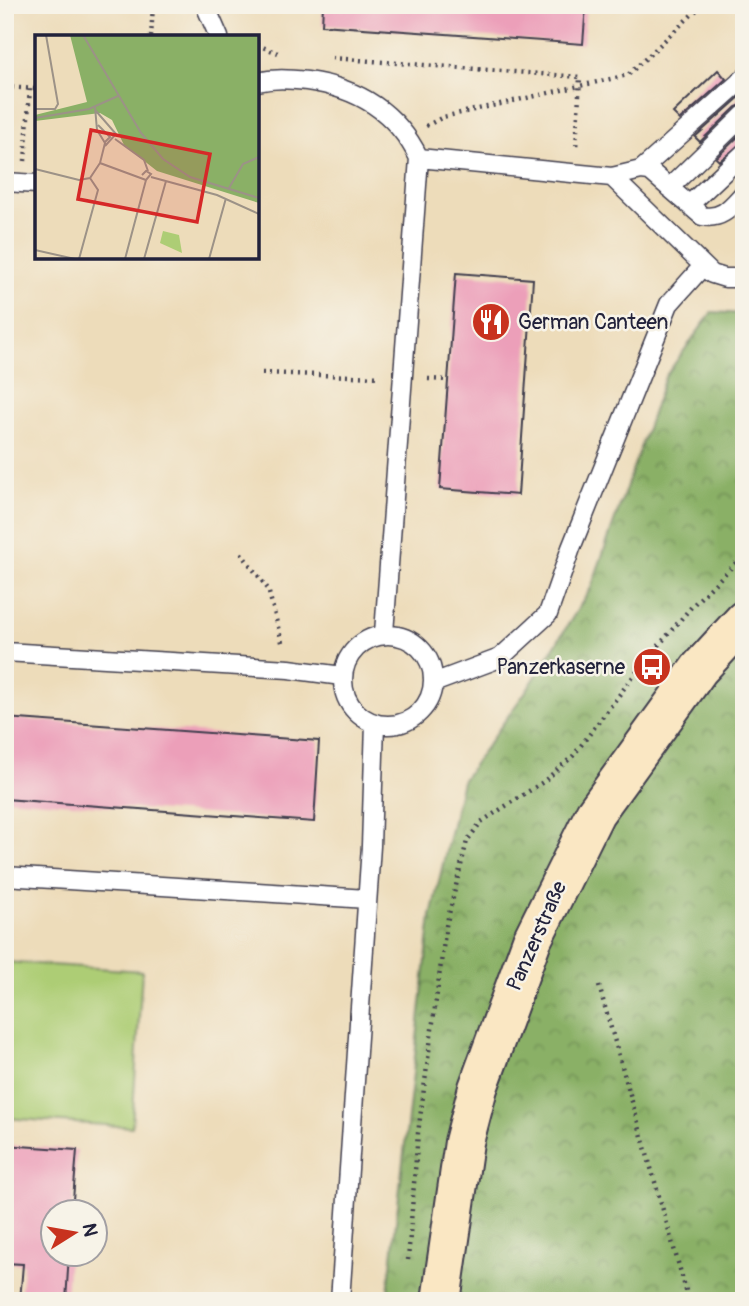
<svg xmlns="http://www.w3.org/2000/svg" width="749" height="1306" viewBox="0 0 749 1306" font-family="Pangolin,sans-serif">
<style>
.green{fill:#adcd75;stroke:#687858;stroke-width:2}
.forest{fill:url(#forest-crowns);stroke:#566950;stroke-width:2}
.building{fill:#ec9fb9}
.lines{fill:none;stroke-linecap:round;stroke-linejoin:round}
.service-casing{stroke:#403e4e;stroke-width:21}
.secondary-casing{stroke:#403e4e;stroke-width:42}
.path{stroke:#403e4e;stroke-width:4.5;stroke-dasharray:2 5;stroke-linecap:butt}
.service{stroke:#fff;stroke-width:18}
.secondary{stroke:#fae7c3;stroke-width:38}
.labels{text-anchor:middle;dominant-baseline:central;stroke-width:5;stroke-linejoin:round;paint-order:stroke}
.poi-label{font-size:21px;fill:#22223b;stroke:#f7f3e8;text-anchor:start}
.street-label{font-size:21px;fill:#22223b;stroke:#f7f3e8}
.inset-road{fill:none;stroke:#9c9287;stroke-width:2}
.view{fill:#d62828;fill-opacity:0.15;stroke:#d62828;stroke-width:3.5}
.inset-edge{fill:none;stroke:#22223b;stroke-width:3.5}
</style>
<defs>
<pattern id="forest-crowns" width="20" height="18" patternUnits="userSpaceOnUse" patternTransform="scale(1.75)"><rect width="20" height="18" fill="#8ab066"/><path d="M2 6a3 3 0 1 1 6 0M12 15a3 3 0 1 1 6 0" fill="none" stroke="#708f55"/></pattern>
</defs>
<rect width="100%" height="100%" fill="#f7f3e8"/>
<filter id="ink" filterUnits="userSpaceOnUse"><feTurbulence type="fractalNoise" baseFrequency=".0143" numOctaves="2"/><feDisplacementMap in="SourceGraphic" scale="14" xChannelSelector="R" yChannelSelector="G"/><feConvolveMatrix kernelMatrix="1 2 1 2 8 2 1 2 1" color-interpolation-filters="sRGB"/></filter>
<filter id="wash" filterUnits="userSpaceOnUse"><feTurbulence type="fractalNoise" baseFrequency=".00686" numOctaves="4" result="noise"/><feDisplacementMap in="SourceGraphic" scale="28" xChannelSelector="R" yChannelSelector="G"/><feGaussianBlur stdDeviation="1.57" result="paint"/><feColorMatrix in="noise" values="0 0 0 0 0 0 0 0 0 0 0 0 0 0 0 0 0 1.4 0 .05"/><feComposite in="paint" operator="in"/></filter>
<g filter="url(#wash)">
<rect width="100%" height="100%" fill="#eddcba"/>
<path class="green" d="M 5,962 L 142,971 L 132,1127 L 5,1118 Z"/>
<path class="forest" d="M 712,312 L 744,314 L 744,1301 L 387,1301 L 431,916 L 462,781 L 531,684 L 591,588 L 665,377 Z"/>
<g id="blocks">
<path class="building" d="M 323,5 L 586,5 L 583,44 L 322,25 Z
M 718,70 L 726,79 L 680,120 L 673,113 Z
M 742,95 L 744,104 L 736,107 L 700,142 L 695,137 Z
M 744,131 L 744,142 L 719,161 L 716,158 Z
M 456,273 L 533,279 L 518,495 L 440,489 Z
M 5,718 L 319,741 L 314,822 L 5,799 Z
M 5,1145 L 77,1150 L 72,1212 L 52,1212 L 52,1254 L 69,1254 L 66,1301 L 20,1301 L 23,1264 L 5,1263 Z"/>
</g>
</g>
<g filter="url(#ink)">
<use href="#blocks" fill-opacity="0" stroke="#403e4e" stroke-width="2"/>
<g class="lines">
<defs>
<path id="service" d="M 205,5 L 219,37
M 257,82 C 274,78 289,79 307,81 C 358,88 396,111 419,158
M 641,170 L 744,78
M 612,177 L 712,274 L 725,278 L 744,278
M 5,182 L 37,184
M 669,188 L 744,115
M 689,205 L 744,153
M 384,633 L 419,158 L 612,177 L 641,170 L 650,171 L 702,216 C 722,220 731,207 744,193
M343 680a45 45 0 1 1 90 0a45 45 0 1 1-90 0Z
M 5,652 L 289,669 L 342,676
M 436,682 L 500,658 L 548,614 L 571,548 L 669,304 L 703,266
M 5,876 L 367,899
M 340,1301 L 371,846 L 375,724"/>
<path id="secondary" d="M 441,1301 L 464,1142 L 478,1088 L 532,940 L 595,813 L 699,669 L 744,620"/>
</defs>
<use href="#service" class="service-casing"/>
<use href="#secondary" class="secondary-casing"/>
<path class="path" d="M 151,37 L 153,5
M 257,45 L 278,53
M 332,58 L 580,77 L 576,149
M 5,87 L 37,89
M 426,126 L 443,117 L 628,75 L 702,5
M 25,161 L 30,88
M 262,373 L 380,377
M 428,379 L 448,380
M 241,553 L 268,589 L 283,646
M 599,986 L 689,1301
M 408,1260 L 418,1133 L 446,926 L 467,841 L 481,822 L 543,782 L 573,756 L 638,670 L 693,605 L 744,555"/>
<use href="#service" class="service"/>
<use href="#secondary" class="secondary"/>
</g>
</g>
<defs>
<symbol id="restaurant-disc" viewBox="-11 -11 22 22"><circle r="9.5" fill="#c8321e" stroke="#f7f3e8"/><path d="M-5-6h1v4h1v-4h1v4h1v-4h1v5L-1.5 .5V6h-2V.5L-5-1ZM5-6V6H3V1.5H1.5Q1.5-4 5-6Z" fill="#fff"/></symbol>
<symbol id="bus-disc" viewBox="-11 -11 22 22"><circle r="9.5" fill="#c8321e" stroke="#f7f3e8"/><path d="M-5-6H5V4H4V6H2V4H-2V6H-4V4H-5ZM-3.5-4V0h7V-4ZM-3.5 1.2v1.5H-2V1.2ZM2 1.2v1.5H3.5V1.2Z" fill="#fff"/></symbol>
</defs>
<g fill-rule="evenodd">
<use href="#restaurant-disc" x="469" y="300" width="44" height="44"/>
<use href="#bus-disc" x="630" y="645" width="44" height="44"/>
</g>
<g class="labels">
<g class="poi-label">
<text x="518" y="322">German Canteen</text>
<text x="625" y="667" text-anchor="end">Panzerkaserne</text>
</g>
<g class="street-label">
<text transform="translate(537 936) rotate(-66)">Panzerstraße</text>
</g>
</g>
<g transform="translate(35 35)">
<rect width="224" height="224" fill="#eddcba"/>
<path d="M 35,0 L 224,0 L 224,168 L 122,136 L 89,110 L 77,85 L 65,78 L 0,86 L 0,80 L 52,67 Z" fill="#8ab066"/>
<path d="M 128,196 L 144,200 L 147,218 L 125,208 Z" fill="#adcd75"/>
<path class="inset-road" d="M 48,0 L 106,98 L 128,124 L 155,142 L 224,163M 60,72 L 62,95 L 70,108 L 65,128 L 111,145 L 116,139 L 111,136 L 107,140M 0,74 L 20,74 L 23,69 L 11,0M 61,76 L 81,99 L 70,111M 0,83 L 54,74 L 83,61M 63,90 L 75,102 L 70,107M 80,104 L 109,125 L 113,136M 0,134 L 44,145 L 55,143 L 65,128M 116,142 L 182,160 L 224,179M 194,153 L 208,129 L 224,122M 0,215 L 40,224M 44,224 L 63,155 L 55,143M 90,224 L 111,145M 109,224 L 131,146M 174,224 L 191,163"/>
<path class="view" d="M 56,95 L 175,119 L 162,187 L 43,164 Z"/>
<rect width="224" height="224" class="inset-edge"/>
</g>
<rect width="749" height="1306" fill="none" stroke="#f7f3e8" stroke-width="28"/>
<g transform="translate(74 1233) rotate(79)"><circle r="33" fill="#f7f3e8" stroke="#a29fa3" stroke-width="2"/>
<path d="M0-5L12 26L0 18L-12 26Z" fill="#c8321e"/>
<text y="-10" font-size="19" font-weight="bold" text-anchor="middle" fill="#22223b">N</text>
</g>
</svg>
